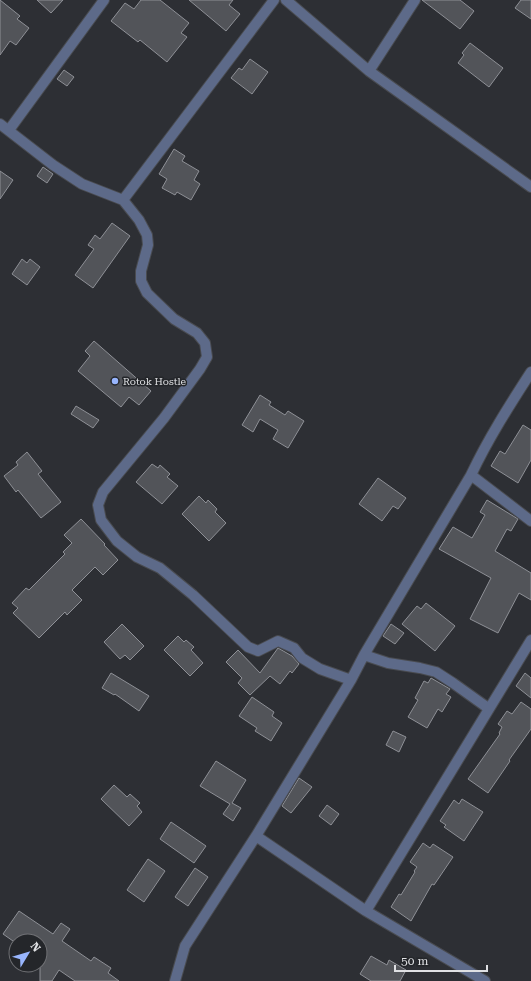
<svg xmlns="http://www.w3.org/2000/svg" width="531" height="981" viewBox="0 0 531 981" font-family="'Roboto Serif',serif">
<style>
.building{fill:#525459;stroke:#8e9096}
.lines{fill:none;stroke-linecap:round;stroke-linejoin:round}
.street-casing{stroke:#494b50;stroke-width:12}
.street{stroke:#5d6a89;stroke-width:10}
.poi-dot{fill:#98b5fd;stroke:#24262a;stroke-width:1.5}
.labels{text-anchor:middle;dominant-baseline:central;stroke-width:3;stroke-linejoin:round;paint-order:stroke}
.poi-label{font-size:10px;fill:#dfe0e3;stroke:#24262a;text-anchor:start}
</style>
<rect width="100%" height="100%" fill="#2d2f34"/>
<path class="building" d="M 0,0 L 20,16 L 17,19 L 29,28 L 16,45 L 10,41 L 0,55 Z
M 37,0 L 63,0 L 51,13 Z
M 141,0 L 160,0 L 189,23 L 181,33 L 187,37 L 167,62 L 140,40 L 138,42 L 111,21 L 125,3 L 134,9 Z
M 189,0 L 233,0 L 229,5 L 240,14 L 226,31 Z
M 422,0 L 460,0 L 474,11 L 460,29 Z
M 521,0 L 531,0 L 531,19 L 515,8 Z
M 470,43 L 503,68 L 489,87 L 458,63 L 464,55 L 462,53 Z
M 250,59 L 268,72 L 252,94 L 231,78 L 239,68 L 242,70 Z
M 64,70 L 74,77 L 67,86 L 57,79 Z
M 174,149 L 185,156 L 182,161 L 199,171 L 194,180 L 200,184 L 191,200 L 177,192 L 175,195 L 162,188 L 167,179 L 159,174 Z
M 43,167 L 53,174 L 47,183 L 37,176 Z
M 0,171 L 13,180 L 0,199 Z
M 112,223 L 130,236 L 93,288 L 75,275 L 94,249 L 88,245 L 95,235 L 100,239 Z
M 22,259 L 27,263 L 30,259 L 40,267 L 27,285 L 12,274 Z
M 94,341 L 151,391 L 139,405 L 129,397 L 121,407 L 78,371 L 90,356 L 85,351 Z
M 260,395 L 271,402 L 269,405 L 285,415 L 288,411 L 304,421 L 288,448 L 273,439 L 278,430 L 260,419 L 253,432 L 242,425 Z
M 76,406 L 99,420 L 93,428 L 71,414 Z
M 523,425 L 531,430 L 531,460 L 518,483 L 491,466 L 500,451 L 505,454 Z
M 27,452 L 42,471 L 38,474 L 61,502 L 41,518 L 18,490 L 16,492 L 4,476 L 18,465 L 16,462 Z
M 152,464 L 158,468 L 160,465 L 170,474 L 167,477 L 178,486 L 162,504 L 136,482 Z
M 378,478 L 406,498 L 398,509 L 393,506 L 382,521 L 359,504 Z
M 199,496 L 206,503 L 208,500 L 217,509 L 215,512 L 226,523 L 209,541 L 182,514 Z
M 487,500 L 518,519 L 511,531 L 507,529 L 495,551 L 531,573 L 531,600 L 519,593 L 498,633 L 470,619 L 491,578 L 439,549 L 453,527 L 472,538 L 485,515 L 480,512 Z
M 81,519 L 105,544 L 104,545 L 118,560 L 103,575 L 95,567 L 72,590 L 82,600 L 67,615 L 65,612 L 39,638 L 13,613 L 18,608 L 12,603 L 26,588 L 29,590 L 65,554 L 63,552 L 72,543 L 64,535 Z
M 426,603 L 455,626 L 435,651 L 402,624 L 417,606 L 421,609 Z
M 122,624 L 144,646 L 130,660 L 125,655 L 120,659 L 104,642 Z
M 391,624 L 404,633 L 395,644 L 383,636 Z
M 178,636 L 184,642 L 186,640 L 194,647 L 191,650 L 203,663 L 190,676 L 164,650 Z
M 278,648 L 292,656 L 299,664 L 292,673 L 290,671 L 280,684 L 270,676 L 250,695 L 238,683 L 242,678 L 226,662 L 238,650 L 260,673 Z
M 111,673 L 149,696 L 139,711 L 115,694 L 114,695 L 102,688 Z
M 525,673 L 531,678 L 531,698 L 516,686 Z
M 431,678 L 450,689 L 446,694 L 451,697 L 442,712 L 438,709 L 427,728 L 408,717 L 418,700 L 415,698 L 424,681 L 428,683 Z
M 252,697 L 274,712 L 272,716 L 282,723 L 271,741 L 255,731 L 257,728 L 239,716 Z
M 521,702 L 531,709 L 531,729 L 509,760 L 510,761 L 488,793 L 468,779 L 500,734 L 499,733 L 502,727 L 498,724 L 507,711 L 512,714 Z
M 393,731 L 406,737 L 399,752 L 386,745 Z
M 216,761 L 246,780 L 232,803 L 241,808 L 233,821 L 223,814 L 230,804 L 200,786 Z
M 299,778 L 312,787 L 291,813 L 282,806 Z
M 114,785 L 127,797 L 130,794 L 140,803 L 137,806 L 142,812 L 129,826 L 101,799 Z
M 462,799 L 483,812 L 464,841 L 444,827 L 446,825 L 440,821 L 454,800 L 459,804 Z
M 327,805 L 339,814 L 331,825 L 319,816 Z
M 171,822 L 206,846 L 194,863 L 160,839 Z
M 423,843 L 430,848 L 433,844 L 453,857 L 434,885 L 432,884 L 411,921 L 391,907 L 399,894 L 401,895 L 415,872 L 414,871 L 417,867 L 410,862 Z
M 148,859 L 165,871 L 144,902 L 127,890 Z
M 195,868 L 208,877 L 188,906 L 175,897 Z
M 19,911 L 53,934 L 61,923 L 70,929 L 62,941 L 91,961 L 94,957 L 111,968 L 108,973 L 119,981 L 75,981 L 59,970 L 52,981 L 40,981 L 40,941 L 13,941 L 3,934 Z
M 371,956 L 387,965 L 389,960 L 406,970 L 400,981 L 371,981 L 360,974 Z"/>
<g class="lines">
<defs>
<path id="street" d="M 286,0 L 369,71 L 531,187
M 369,71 L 415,0
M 0,124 L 53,165 L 82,184 L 123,200 L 139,220 L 147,235 L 148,245 L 141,271 L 141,281 L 147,293 L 174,319 L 197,333 L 205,343 L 207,357 L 200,369 L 164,418 L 103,492 L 98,505 L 101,520 L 117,541 L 137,557 L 160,568 L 193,595 L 248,647 L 258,651 L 278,641 L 294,648 L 302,658 L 320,669 L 351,680
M 9,130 L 104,0
M 123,200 L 274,0
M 471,475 C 488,439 509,406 531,372
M 364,655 L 388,663 L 420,668 L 436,672 L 453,683 L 488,708
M 256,836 L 366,911 L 485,981
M 366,911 L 531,640
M 175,981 L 185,946 L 256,836 L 351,680 L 364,655 L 471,475 L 531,521"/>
</defs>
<use href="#street" class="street-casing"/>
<use href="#street" class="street"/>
</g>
<circle class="poi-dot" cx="115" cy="381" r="4"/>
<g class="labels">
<g class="poi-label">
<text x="123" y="381">Rotok Hostle</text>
</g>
</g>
<g transform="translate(28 953) rotate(52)"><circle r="19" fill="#24262a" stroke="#6f7074"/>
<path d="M0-3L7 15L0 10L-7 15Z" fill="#98b5fd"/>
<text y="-6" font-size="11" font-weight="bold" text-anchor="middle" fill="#dfe0e3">N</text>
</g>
<path d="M395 965v6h92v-6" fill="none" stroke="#dfe0e3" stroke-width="2"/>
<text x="401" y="965" font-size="12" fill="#dfe0e3" stroke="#24262a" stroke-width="3" paint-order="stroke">50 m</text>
</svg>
